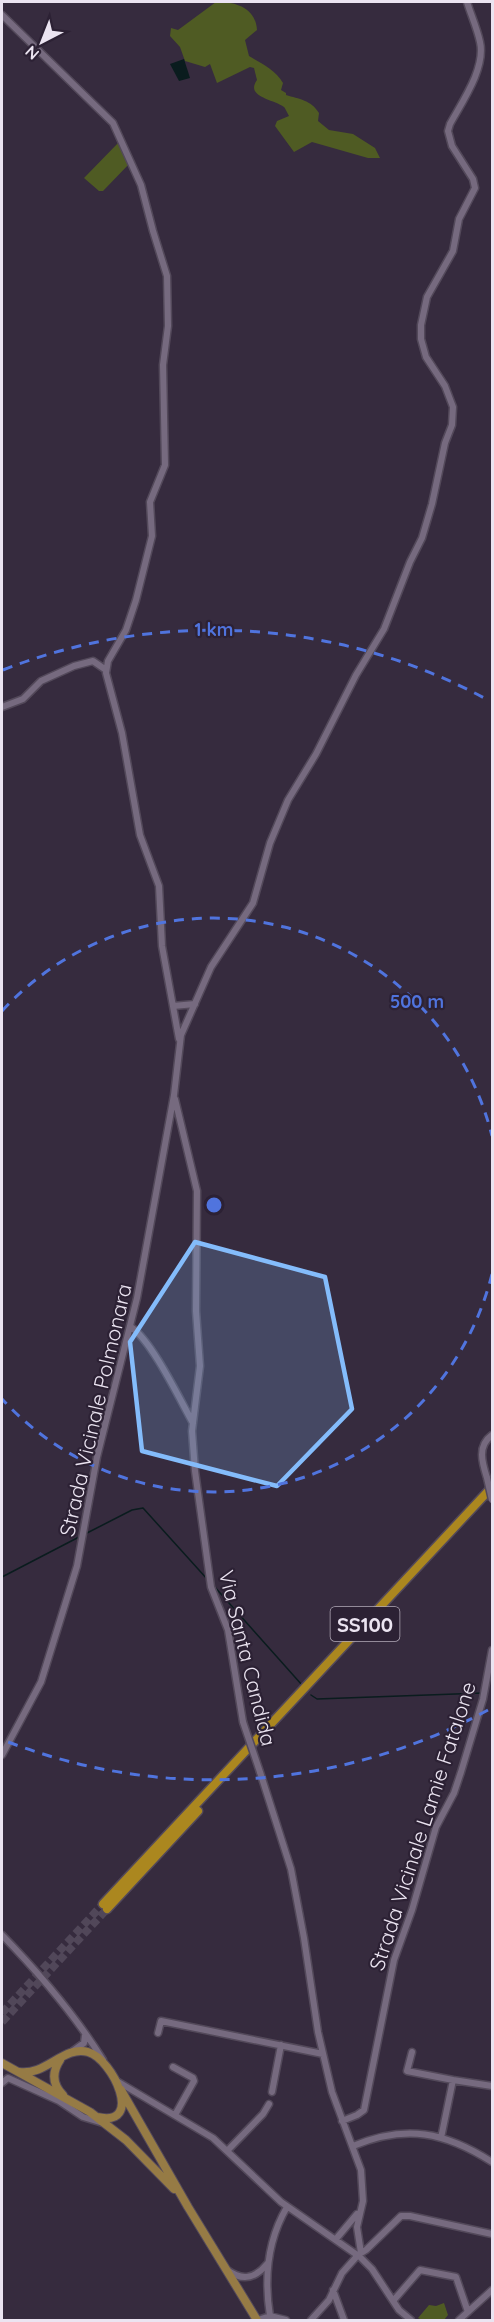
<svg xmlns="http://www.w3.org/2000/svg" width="494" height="2322" viewBox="0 0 494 2322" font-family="Quicksand,sans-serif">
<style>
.green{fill:#4f5b23}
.water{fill:#0a1c1e}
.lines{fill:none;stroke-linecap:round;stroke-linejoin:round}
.stream{stroke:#0a1c1e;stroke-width:1.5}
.highway-tunnel{stroke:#514759;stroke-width:8;stroke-dasharray:8 4;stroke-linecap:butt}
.minor-casing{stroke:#53495a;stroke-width:9}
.major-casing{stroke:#53495a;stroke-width:10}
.highway-casing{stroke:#53495a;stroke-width:11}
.minor{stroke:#766a7f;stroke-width:6}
.major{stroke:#967b45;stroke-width:8}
.highway{stroke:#ab871f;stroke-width:8}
.minor-bridge-casing{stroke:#53495a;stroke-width:9;stroke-linecap:butt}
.minor-bridge{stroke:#766a7f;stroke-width:6}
.marked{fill:#84bcfb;fill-opacity:0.2;stroke:#84bcfb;stroke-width:4.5;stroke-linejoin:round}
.ring{fill:none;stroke:#5074de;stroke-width:3;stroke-dasharray:10 8}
.labels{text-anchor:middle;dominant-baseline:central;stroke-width:4.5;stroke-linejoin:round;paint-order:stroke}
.shield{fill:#2c2134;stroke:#b2aab8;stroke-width:1.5}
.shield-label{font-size:20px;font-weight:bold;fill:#ebe4f1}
.street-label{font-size:21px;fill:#ebe4f1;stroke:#2c2134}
.centre{fill:#5074de;stroke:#2c2134;stroke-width:3}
.ring-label{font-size:18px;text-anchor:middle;font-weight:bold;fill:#5074de;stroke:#2c2134;stroke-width:4.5;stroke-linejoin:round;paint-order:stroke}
</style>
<rect width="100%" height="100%" fill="#362b3e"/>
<path class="green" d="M 216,2 C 235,1 256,8 257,30 L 245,40 L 249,56 C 260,63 275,69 283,83 L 281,90 L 286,93 L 286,95 C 299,99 311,100 319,113 L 318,121 L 329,130 L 353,134 L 375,148 L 380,158 L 368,158 L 312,142 L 294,152 L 275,126 L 277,121 L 289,116 C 288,114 285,108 284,107 C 273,99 245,97 257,80 L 254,68 L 250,67 L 217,83 L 210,64 L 205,67 L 185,61 L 180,47 L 170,36 L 171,28 L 178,30 Z
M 120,141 L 131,162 L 103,191 L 99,191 L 84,178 Z
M 444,2303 L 448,2315 L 444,2320 L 422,2320 L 418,2318 L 429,2305 L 436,2306 Z"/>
<path class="water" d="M 184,59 L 190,78 L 179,81 L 170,64 Z"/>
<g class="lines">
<path class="stream" d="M 87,1533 L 132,1510 L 143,1508 L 208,1580
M 2,1577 L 79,1537
M 213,1585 L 302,1685
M 311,1695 L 317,1699 L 483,1693"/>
<path class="highway-tunnel" d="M 2,2013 L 103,1904
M 2,2022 L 107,1909"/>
<defs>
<path id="minor" d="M 2,15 L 113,123 L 141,185 L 153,231 L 167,276 L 168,326 L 163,365 L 165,465 L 150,502 L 152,536 L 136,600 L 126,630 L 108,661 L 106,673 L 122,733 L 140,835 L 159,886 L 162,946 L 179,1039
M 2,707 L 23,699 L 41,681 L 74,666 L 93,661 L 106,670
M 173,1006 L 195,1004
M 175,1099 L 197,1191 L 196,1311 L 200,1366 L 192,1431 L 195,1471 L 211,1587 L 228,1630 L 243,1722
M 131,1327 C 152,1341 180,1400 193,1423
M 487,1478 C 482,1462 477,1446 492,1435
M 2,1755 L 41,1682 L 77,1566 L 97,1457 L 137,1298 L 174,1095 L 181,1035 L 211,967 L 253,903 L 270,843 L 288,800 L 316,754 L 356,675 L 384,629 L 410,562 L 422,538 L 432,504 L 445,443 L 452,425 L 453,407 L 445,386 L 426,357 L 421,339 L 421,325 L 427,297 L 453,251 L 459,219 L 475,188 L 473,179 L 452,146 L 448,131 L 450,124 C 462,102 486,68 480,42 C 477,28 471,15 467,2
M 260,1772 L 291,1869 L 304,1938 L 318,2032 L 332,2092 L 361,2170 L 363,2201 L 357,2227 L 361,2253
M 2,1935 C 39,1973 75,2015 103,2060
M 158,2033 L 161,2021 L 323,2054
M 73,2051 L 84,2043 L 85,2035
M 412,2052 L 407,2071 L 453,2080 L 441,2138
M 173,2067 L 193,2078 L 194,2081 L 175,2115
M 115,2080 L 213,2138 L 281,2202 L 360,2257 L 372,2269 L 399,2310 L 411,2320
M 453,2080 L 492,2086
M 2,2083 L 8,2078 L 59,2101 L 83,2117 L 103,2123
M 272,2092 L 281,2045
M 342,2121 L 357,2115 L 364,2110 L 394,1960 L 412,1910 L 436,1827 L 454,1793 L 461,1772 L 483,1699 L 492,1650
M 353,2146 C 406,2124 445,2132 492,2162
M 228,2150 L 263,2114 L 269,2104
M 336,2239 L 357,2214
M 227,2270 C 242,2281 255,2279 267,2264
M 333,2290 L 344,2320
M 393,2301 L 420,2270 L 456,2277 L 468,2312
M 270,2316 C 264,2278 267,2241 287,2207
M 258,2320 L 270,2316 L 286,2320
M 311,2320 L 329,2300 L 342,2273 L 358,2255 L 366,2250 L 401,2216 L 410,2216 L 492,2234
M 459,2320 L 492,2290"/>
<path id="major" d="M 60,2060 C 52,2072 52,2084 63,2095
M 2,2063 L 90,2112 L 126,2140 L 174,2189
M 19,2072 C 46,2076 64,2045 88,2052 C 113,2059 145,2128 97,2117
M 121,2090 L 188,2207 L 257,2320"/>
<path id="highway" d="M 103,1904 L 492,1487
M 107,1909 L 198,1811"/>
</defs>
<use href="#minor" class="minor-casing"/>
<use href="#major" class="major-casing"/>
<use href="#highway" class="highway-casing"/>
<use href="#minor" class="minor"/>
<use href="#major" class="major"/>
<use href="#highway" class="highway"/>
<defs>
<path id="minor-bridge" d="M 487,1478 L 492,1500
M 243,1722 L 260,1772"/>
</defs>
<use href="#minor-bridge" class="minor-bridge-casing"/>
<use href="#minor-bridge" class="minor-bridge"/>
</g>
<path class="marked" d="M 195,1242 L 325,1277 L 352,1409 L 277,1486 L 142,1451 L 130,1342 Z"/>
<g class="ring">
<path d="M492 1274A287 287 0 0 1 2 1399M2 1011A287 287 0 0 1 492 1136"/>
<path d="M488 1710A575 575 0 0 1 3 1740M3 670A575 575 0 0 1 488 700"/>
</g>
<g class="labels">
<rect class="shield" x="330.5" y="1607" width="69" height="34" rx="4.5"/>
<g class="shield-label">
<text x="365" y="1624">SS100</text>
</g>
<g class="street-label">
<text transform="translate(95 1410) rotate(-77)">Strada Vicinale Polmonara</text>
<text transform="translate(248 1658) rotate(76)">Via Santa Candida</text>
<text transform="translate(422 1826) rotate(-72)">Strada Vicinale Lamie Fatalone</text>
</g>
</g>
<circle cx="214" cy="1205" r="9" class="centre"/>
<g class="ring-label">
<text x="214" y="636">1 km</text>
<text x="417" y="1008">500 m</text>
</g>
<rect width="494" height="2322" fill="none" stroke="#ebe4f1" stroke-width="6"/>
<g transform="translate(42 42) rotate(222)" stroke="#2c2134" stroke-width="4.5" paint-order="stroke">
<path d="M0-4.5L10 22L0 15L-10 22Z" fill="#ebe4f1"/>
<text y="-9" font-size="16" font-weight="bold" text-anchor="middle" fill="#ebe4f1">N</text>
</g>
</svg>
